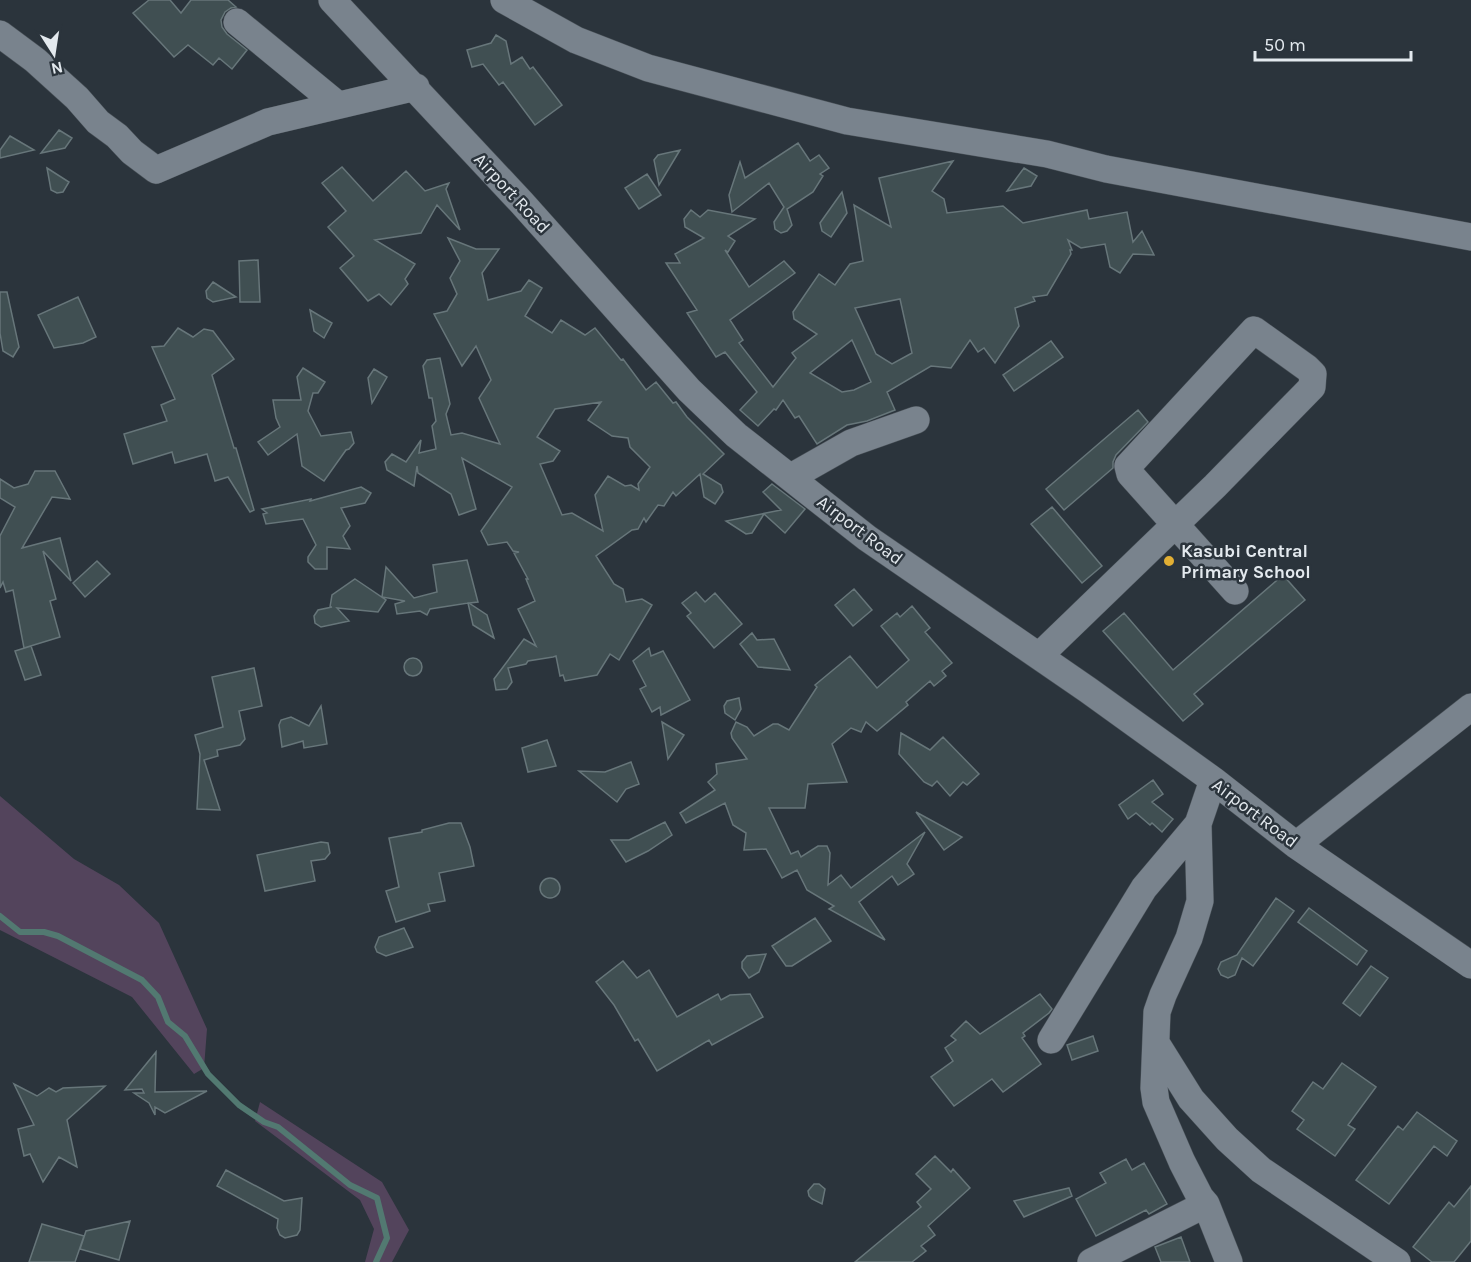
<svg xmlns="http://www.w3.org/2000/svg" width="1471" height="1262" viewBox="0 0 1471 1262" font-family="Karla,sans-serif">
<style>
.green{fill:#53445c}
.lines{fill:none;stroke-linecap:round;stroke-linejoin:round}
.stream{stroke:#527971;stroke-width:6}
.building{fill:#404f52;stroke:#67767a;stroke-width:1.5;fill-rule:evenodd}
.minor-casing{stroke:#495158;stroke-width:28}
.minor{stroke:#79838d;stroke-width:27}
.poi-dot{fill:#e2af34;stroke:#2b343c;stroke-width:2}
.labels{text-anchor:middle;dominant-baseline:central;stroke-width:5;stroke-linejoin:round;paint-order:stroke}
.street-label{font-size:18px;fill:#e3e9ee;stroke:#2b343c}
.poi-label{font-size:18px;font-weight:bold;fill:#e3e9ee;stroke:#2b343c;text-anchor:start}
</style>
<rect width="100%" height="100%" fill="#2b343c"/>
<path class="green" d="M 0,796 L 74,859 L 119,885 L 159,923 L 207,1029 L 204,1068 L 194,1074 L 132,997 L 0,930 Z
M 260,1102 L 382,1182 L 409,1230 L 392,1262 L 365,1262 L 374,1229 L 360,1200 L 255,1121 Z"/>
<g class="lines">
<path class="stream" d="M 0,916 L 20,932 L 44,932 L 58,936 L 142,980 L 158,997 L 168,1022 L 185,1036 L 208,1074 L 239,1105 L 264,1122 L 278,1127 L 350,1185 L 377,1198 L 387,1238 L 376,1262"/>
</g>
<path class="building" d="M 149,0 L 170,0 L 181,13 L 191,0 L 228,0 L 236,7 L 231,8 L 225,12 L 221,20 L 222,27 L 227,34 L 247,50 L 232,69 L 219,58 L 213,65 L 188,45 L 174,57 L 133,13 Z
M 496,35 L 506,41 L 511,64 L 522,57 L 530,69 L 533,67 L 562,105 L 535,125 L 503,82 L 499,85 L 483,64 L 472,67 L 467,50 L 491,43 Z
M 59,130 L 72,138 L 65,148 L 41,153 Z
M 10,136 L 34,150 L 0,158 L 0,150 Z
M 798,143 L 810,161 L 819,155 L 829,168 L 820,174 L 823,176 L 813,192 L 787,209 L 792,225 L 787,231 L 781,233 L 775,229 L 774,222 L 784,207 L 769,183 L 732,212 L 729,195 L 740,162 L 745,178 Z
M 680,150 L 659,185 L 654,160 L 658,155 Z
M 953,161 L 932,191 L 944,199 L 947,213 L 1003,206 L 1023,223 L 1087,210 L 1089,219 L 1127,212 L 1133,242 L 1142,231 L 1154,255 L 1133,254 L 1120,273 L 1110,267 L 1105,244 L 1081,248 L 1068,240 L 1072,250 L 1070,250 L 1071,254 L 1047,295 L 1033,297 L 1035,301 L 1015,308 L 1019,326 L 995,363 L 984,348 L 978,352 L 970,340 L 951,368 L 931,366 L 887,392 L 895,410 L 867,421 L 847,425 L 817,444 L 799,416 L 795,418 L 783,400 L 776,410 L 774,409 L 758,426 L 740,410 L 757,392 L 725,352 L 716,357 L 687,313 L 697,310 L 666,263 L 680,263 L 675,254 L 704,238 L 685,227 L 684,219 L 691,210 L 700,217 L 708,210 L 755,219 L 728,236 L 735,241 L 728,252 L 725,250 L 749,287 L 784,261 L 795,273 L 730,320 L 743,340 L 739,343 L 773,387 L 796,358 L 792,353 L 817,334 L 794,319 L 793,312 L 819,274 L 835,285 L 850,264 L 863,261 L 854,205 L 891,227 L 879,178 ZM 900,299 L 912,353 L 892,364 L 876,354 L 855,308 ZM 852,340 L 871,382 L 854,390 L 842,392 L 810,373 Z
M 342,167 L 373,201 L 406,171 L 425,191 L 449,183 L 446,189 L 460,230 L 437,205 L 421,233 L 375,240 L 415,264 L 405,279 L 408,284 L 391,305 L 379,294 L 368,301 L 340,268 L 354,256 L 328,227 L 346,211 L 322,183 Z
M 47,168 L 69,182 L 63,192 L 57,193 L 51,190 Z
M 1024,168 L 1037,176 L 1031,186 L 1007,191 Z
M 647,174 L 661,195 L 639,209 L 625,188 Z
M 842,192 L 847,213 L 831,237 L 822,231 L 820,223 Z
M 448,238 L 476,249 L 499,249 L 482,273 L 488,300 L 521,291 L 529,280 L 542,288 L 525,316 L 552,333 L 561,320 L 585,335 L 595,328 L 621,360 L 623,359 L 646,390 L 656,382 L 673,403 L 676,402 L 687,417 L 724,454 L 703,474 L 721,485 L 723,492 L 715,504 L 704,497 L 700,474 L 676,496 L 673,492 L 664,506 L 658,505 L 646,522 L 644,518 L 638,529 L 632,530 L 596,556 L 614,584 L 623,589 L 626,602 L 642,599 L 652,605 L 619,660 L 610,654 L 597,675 L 565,681 L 563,675 L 560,676 L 556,656 L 553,657 L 528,661 L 526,664 L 508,668 L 512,682 L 507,689 L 496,690 L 494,679 L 524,639 L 536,646 L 518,609 L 535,601 L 526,579 L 528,579 L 514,553 L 519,552 L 513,551 L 507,542 L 488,545 L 481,531 L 512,487 L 462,458 L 476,509 L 459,515 L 451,494 L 418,473 L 417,466 L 414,486 L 387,470 L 385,462 L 392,454 L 406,462 L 421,440 L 419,453 L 436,449 L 432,426 L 436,421 L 432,398 L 429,398 L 423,366 L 427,360 L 440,358 L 450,404 L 446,414 L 451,435 L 462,433 L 500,444 L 479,398 L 491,380 L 476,346 L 462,366 L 434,314 L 447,311 L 457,294 L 450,278 L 460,261 ZM 601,402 L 588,420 L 612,436 L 628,438 L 630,447 L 650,467 L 638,484 L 639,490 L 631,485 L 625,486 L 608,476 L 595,495 L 603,531 L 572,513 L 562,515 L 540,464 L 553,461 L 560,451 L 537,437 L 555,409 Z
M 258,260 L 260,302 L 240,302 L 239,261 Z
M 213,282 L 236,297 L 213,302 L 207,298 L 206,291 Z
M 0,292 L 7,292 L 19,347 L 13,357 L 3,351 L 0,333 Z
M 78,297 L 96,337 L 83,343 L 54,348 L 38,315 Z
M 310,310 L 332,323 L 324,338 L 314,331 Z
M 178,328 L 193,337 L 204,329 L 213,331 L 234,359 L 212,375 L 234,448 L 236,448 L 254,510 L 250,512 L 228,477 L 215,481 L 207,454 L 175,463 L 172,452 L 133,464 L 124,434 L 167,421 L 161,405 L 175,399 L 152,347 L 164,346 Z
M 1051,341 L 1063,357 L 1014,391 L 1003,375 Z
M 303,368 L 325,382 L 318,393 L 313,393 L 308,411 L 321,436 L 351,432 L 354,443 L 349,449 L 346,450 L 324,481 L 302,466 L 297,434 L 268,455 L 258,442 L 280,427 L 276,418 L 273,400 L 301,400 L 297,377 Z
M 374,369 L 387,377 L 372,403 L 368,378 Z
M 1138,410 L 1148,422 L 1116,455 L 1113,462 L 1113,468 L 1064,510 L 1046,489 Z
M 35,471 L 55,471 L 70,499 L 52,497 L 22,548 L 60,538 L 71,581 L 43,551 L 56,599 L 50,601 L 60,637 L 24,648 L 13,590 L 6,592 L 3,582 L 0,588 L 0,536 L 15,507 L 0,498 L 0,479 L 14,488 L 28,484 Z
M 772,484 L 805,509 L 785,533 L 764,514 L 752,533 L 746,534 L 726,521 L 781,510 L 763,492 Z
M 361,487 L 371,493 L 365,503 L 341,508 L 350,526 L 343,536 L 350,549 L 327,547 L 327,569 L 315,569 L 308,562 L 308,557 L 316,545 L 303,519 L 266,524 L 263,514 L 267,513 L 262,509 L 311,499 L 310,501 Z
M 1052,507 L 1102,566 L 1082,583 L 1031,524 Z
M 467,560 L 478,602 L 469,603 L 487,615 L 494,638 L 473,625 L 468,603 L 430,609 L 427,615 L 420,611 L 397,614 L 395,604 L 405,601 L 382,597 L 386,567 L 414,598 L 437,592 L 433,565 Z
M 97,561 L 110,574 L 85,597 L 73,583 Z
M 1283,575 L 1305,600 L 1194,694 L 1203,704 L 1183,721 L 1103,631 L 1124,613 L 1173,670 Z
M 355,579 L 386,600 L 378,612 L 337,608 L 349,621 L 321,627 L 315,623 L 314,616 L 318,610 L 332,607 L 330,607 L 332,595 Z
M 854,589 L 872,610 L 853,626 L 835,605 Z
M 696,592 L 705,602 L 715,593 L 742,624 L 714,648 L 687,616 L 691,613 L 682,603 Z
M 912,606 L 930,628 L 925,632 L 952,663 L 942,671 L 946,676 L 934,686 L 930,681 L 906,702 L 908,705 L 877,731 L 866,722 L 861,732 L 851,728 L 832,744 L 847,782 L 808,784 L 805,808 L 769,808 L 791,854 L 798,851 L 801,857 L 818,846 L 827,846 L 830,853 L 828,885 L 841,875 L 851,888 L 925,832 L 907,864 L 914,874 L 898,885 L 892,876 L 859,902 L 885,940 L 829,909 L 834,906 L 807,890 L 797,870 L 782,878 L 766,849 L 744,850 L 746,833 L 733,825 L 725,803 L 686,823 L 680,813 L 715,790 L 708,782 L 717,774 L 716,764 L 747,759 L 732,738 L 731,733 L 736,722 L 747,727 L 754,736 L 773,724 L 778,724 L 789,730 L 817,687 L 815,685 L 850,656 L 877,688 L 909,660 L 881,626 L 897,613 L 900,617 Z
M 752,633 L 757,640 L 774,639 L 790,670 L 758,667 L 740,644 Z
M 31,646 L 41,675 L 25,680 L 15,651 Z
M 649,648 L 651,656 L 663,651 L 690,700 L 661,715 L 660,707 L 652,712 L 640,689 L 646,686 L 633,661 Z
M404 667a9 9 0 1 1 18 0a9 9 0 1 1-18 0Z
M 254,668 L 262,706 L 239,711 L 245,739 L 240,745 L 217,750 L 218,756 L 204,760 L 220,810 L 197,809 L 200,754 L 195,735 L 223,727 L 212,677 Z
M 739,698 L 741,709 L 735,720 L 725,713 L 724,706 L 727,701 Z
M 321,706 L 327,744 L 304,748 L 303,741 L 282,747 L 279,725 L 281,720 L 291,717 L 309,726 Z
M 662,722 L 684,735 L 668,759 Z
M 901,733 L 930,750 L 943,737 L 979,774 L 967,785 L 963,782 L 950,796 L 937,781 L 932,786 L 924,782 L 899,754 Z
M 547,740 L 556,766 L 528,772 L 522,748 Z
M 631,762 L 639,784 L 626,789 L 617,802 L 579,771 L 605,772 Z
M 1153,780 L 1163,794 L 1152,802 L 1173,819 L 1162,832 L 1152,823 L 1150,825 L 1136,813 L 1128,819 L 1119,805 Z
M 916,812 L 962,837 L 944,850 Z
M 665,822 L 672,835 L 648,851 L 626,862 L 611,840 L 629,840 Z
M 449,823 L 461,823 L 470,847 L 474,866 L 439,873 L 445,901 L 428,904 L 430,911 L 396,922 L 386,891 L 399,887 L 389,838 L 422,832 L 422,830 Z
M 321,842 L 328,843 L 330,853 L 325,859 L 311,861 L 315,881 L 265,891 L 257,855 Z
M540 888a10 10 0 1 1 20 0a10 10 0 1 1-20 0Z
M 1276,898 L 1294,911 L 1253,966 L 1242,958 L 1235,975 L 1228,978 L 1221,975 L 1218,969 L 1221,962 L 1237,955 Z
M 1309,908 L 1367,951 L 1357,965 L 1298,922 Z
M 815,918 L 831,941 L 792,966 L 786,966 L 772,946 Z
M 404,928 L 413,947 L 386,956 L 377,952 L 375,947 L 379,937 Z
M 766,954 L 759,972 L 749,978 L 742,968 L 742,962 L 747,956 Z
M 623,961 L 637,978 L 649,970 L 677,1017 L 718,994 L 721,1000 L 730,995 L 750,994 L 763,1017 L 712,1045 L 709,1040 L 657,1071 L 638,1039 L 635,1041 L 614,1005 L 596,982 Z
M 1371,966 L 1388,978 L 1360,1016 L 1343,1003 Z
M 1040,994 L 1052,1009 L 1049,1013 L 1023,1033 L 1025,1036 L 1022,1038 L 1041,1064 L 1003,1092 L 992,1079 L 954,1106 L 931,1077 L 953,1061 L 945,1048 L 956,1040 L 951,1036 L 966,1021 L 980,1034 Z
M 1093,1036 L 1098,1051 L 1072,1060 L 1067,1045 Z
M 156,1052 L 155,1092 L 207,1091 L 165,1113 L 155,1107 L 155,1115 L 149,1103 L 134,1093 L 144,1093 L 142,1089 L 125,1090 Z
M 1342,1063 L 1376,1087 L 1348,1125 L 1355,1129 L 1335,1156 L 1297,1129 L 1304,1120 L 1292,1111 L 1313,1082 L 1323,1089 Z
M 14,1084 L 37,1096 L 49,1088 L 56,1092 L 63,1088 L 105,1086 L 67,1120 L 77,1167 L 59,1157 L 43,1182 L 30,1154 L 24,1156 L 18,1129 L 34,1125 Z
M 1417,1112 L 1457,1141 L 1447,1156 L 1434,1146 L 1389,1204 L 1356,1180 L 1398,1126 L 1403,1130 Z
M 935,1156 L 951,1172 L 953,1169 L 970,1188 L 928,1226 L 935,1235 L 921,1246 L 926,1251 L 912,1262 L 855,1262 L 921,1207 L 917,1202 L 931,1189 L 916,1174 Z
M 1126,1159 L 1132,1170 L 1144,1163 L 1167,1204 L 1149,1214 L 1146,1210 L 1096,1236 L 1076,1199 L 1106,1183 L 1100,1173 Z
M 226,1170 L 284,1201 L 302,1198 L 300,1230 L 297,1235 L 285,1238 L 280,1235 L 277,1228 L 278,1219 L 217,1186 Z
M 814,1184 L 819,1184 L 825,1189 L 822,1204 L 812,1199 L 809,1196 L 808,1191 Z
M 1471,1186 L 1471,1241 L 1454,1262 L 1432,1262 L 1413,1247 L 1449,1202 L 1454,1207 Z
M 1069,1188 L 1072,1196 L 1024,1217 L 1014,1201 Z
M 130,1221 L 119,1260 L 80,1249 L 86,1231 Z
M 42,1224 L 84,1236 L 75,1262 L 29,1262 Z
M 1181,1237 L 1190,1262 L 1161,1262 L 1155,1247 Z"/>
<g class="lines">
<defs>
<path id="minor" d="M 332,0 L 522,203 L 689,390 L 736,435 L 867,538 L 1088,690 L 1213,780 L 1296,845 L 1471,965
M 504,0 L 576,40 L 648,68 L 847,121 L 1047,154 L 1106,169 L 1471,237
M 237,22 L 338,105
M 0,34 L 35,60 L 77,98 L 98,122 L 117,136 L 132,152 L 156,170 L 268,122 L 416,87
M 791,477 L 851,443 L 916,420
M 1039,656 L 1215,486 L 1312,387 L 1313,374 L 1307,368 L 1254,330 L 1128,466 L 1130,474 L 1235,591
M 1213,780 L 1198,824 L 1200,901 L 1189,938 L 1163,995 L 1157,1012 L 1154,1088 L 1156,1102 L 1182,1162 L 1200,1197 L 1206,1204 L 1229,1262
M 1296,845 L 1471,707
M 1051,1040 L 1144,888 L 1198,824
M 1156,1043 L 1191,1099 L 1227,1139 L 1261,1170 L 1397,1262
M 1091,1262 L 1206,1204"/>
</defs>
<use href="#minor" class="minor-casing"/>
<use href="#minor" class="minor"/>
</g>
<circle class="poi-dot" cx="1169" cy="561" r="6"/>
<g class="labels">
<g class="street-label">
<text transform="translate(512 193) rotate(47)">Airport Road</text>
<text transform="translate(860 530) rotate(37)">Airport Road</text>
<text transform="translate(1255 813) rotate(37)">Airport Road</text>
</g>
<g class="poi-label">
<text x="1181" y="551">Kasubi Central<tspan x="1181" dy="21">Primary School</tspan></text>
</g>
</g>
<g transform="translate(54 54) rotate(168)" stroke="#2b343c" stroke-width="4.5" paint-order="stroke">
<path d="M0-4.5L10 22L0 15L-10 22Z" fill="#e3e9ee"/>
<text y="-9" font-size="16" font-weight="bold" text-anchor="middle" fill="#e3e9ee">N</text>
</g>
<path d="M1255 51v9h156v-9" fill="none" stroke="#e3e9ee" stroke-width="3"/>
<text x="1264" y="51" font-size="18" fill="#e3e9ee" stroke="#2b343c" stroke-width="4.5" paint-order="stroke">50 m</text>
</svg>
